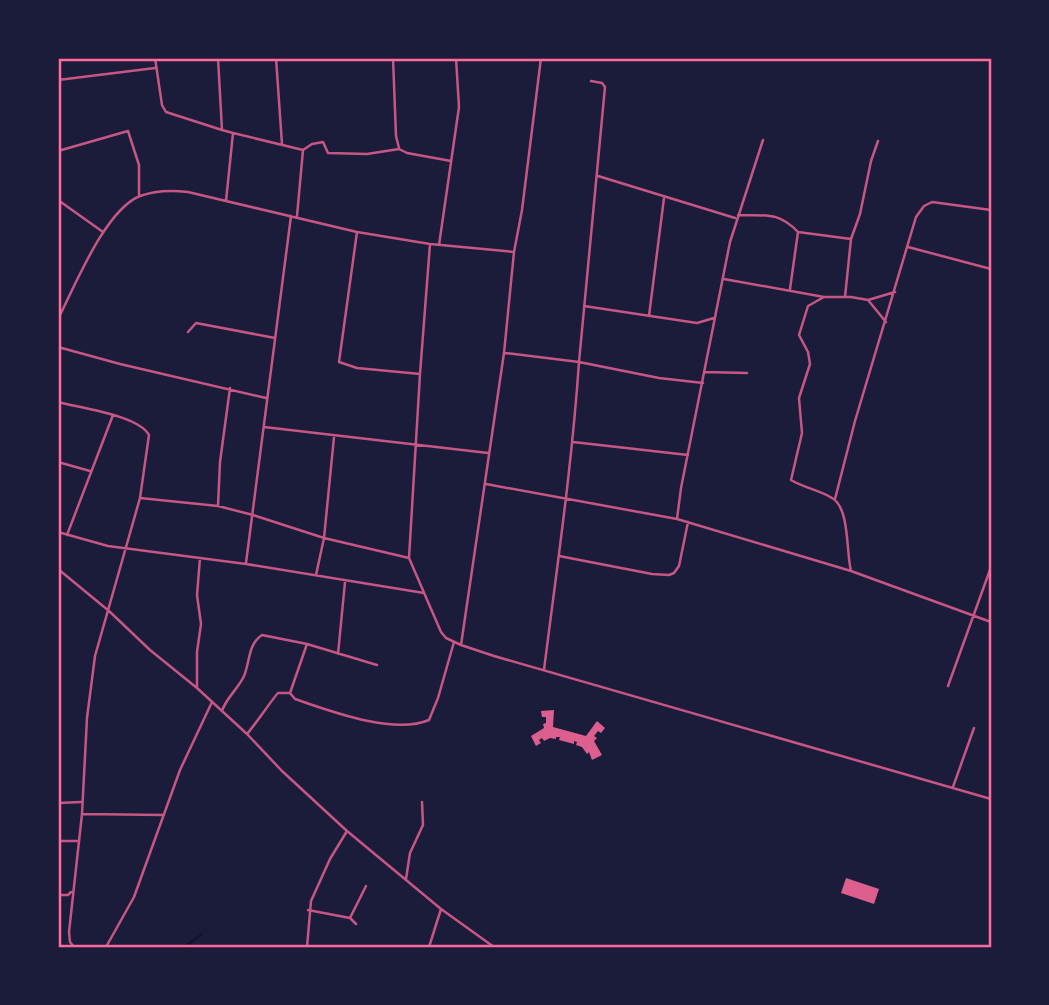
<svg xmlns="http://www.w3.org/2000/svg" width="1049" height="1005" viewBox="0 0 1049 1005" font-family="Lato,sans-serif">
<style>
.lines{fill:none;stroke-linecap:round;stroke-linejoin:round}
.stream{stroke:#12122b;stroke-width:2}
.building{fill:#dd5f8e}
.minor{stroke:#c65784;stroke-width:2.5}
.neatline{fill:none;stroke:#ff6b9d;stroke-width:2.5}
</style>
<rect width="100%" height="100%" fill="#1b1b3a"/>
<g class="lines">
<path class="stream" d="M 184,947 L 202,934"/>
</g>
<path class="building" d="M 554,710 L 553,727 L 586,736 L 597,721 L 605,728 L 601,733 L 598,731 L 594,736 L 597,738 L 594,741 L 602,755 L 592,760 L 589,752 L 587,754 L 582,747 L 576,745 L 577,742 L 574,741 L 574,744 L 559,740 L 560,737 L 556,737 L 556,739 L 550,738 L 544,741 L 542,738 L 539,740 L 541,743 L 536,746 L 531,736 L 544,728 L 543,724 L 546,723 L 546,717 L 542,717 L 541,711 Z
M 846,878 L 879,889 L 874,904 L 841,893 Z"/>
<g class="lines">
<path class="minor" d="M 155,58 L 162,105 L 166,112 L 222,130
M 218,58 L 222,130 L 233,133
M 276,58 L 282,144
M 393,58 L 396,136 L 399,148
M 58,80 L 155,68
M 591,81 L 602,83 L 605,87 L 579,362 L 659,378 L 703,383
M 58,151 L 128,131 L 139,165 L 139,196
M 598,176 L 735,218
M 58,200 L 103,232
M 226,201 L 233,133 L 303,150 L 312,144 L 323,142 L 328,153 L 367,154 L 399,149 L 407,153 L 451,161
M 738,215 C 765,216 778,211 798,232 L 790,289
M 297,216 L 303,150
M 357,232 L 339,362 L 357,368 L 420,374
M 798,232 L 851,239
M 430,244 L 420,374 L 409,558 L 441,632 L 446,638 L 461,645 L 494,656 L 991,799
M 439,245 L 459,107 L 456,58
M 908,247 L 991,269
M 724,279 L 824,297 L 851,297 L 868,300 L 886,322
M 824,297 L 808,306 L 799,335 L 808,352 L 810,364 L 799,398 L 802,433 L 791,480 C 804,488 820,490 832,498 C 850,508 846,552 851,571
M 845,297 L 851,239 L 860,214 L 871,161 L 878,141
M 868,300 L 895,292
M 584,306 L 697,323 L 714,318
M 649,316 L 664,198
M 58,319 C 75,286 105,210 140,196 C 156,190 172,190 188,192 L 357,232 L 430,244 L 514,252
M 188,332 L 196,323 L 275,338
M 58,347 L 120,364 L 266,398
M 505,353 L 579,362 C 572,465 557,567 544,670
M 705,372 L 747,373
M 58,402 C 80,408 138,415 149,435 L 140,498 L 95,656 L 87,718 L 82,814 L 69,932 L 70,942 L 74,947
M 264,427 L 488,453
M 573,442 L 688,455
M 58,462 L 90,471
M 486,484 L 677,519 L 851,571 L 991,622
M 140,498 L 218,506 L 253,515 L 324,538 L 409,558
M 835,499 L 855,421 L 916,217 L 924,206 L 932,202 L 991,210
M 218,506 L 220,462 L 230,388
M 677,519 L 681,488 L 730,242 L 763,140
M 58,532 L 108,546 L 246,564 L 424,593
M 67,535 L 113,415
M 559,556 L 652,574 L 669,575 L 674,573 L 679,566 L 688,522
M 246,563 L 291,216
M 58,569 L 109,611 L 150,650 L 197,688 L 247,734 L 282,771 L 347,831 L 441,909 L 494,947
M 316,575 L 324,538 L 334,437
M 461,645 L 504,353 L 514,252 L 522,210 L 541,58
M 338,654 L 345,582
M 948,686 L 991,567
M 197,687 L 197,652 L 201,624 L 197,595 L 200,558
M 290,693 L 295,699 C 330,711 393,735 429,720 L 438,698 L 454,642
M 222,711 C 226,698 238,689 244,676 C 250,662 248,644 262,635 L 307,644 L 377,665
M 247,734 C 252,729 276,694 278,693 C 280,693 288,693 290,693 L 307,644
M 953,787 L 974,728
M 58,803 L 81,802
M 82,814 L 164,815
M 58,841 L 78,841
M 406,879 L 410,853 L 423,825 L 422,802
M 58,895 L 68,895 L 71,892
M 308,910 L 350,918 L 356,924
M 350,918 L 366,886
M 106,947 L 134,897 L 180,770 L 212,702
M 307,947 L 311,901 L 330,859 L 347,831
M 429,947 L 441,909"/>
</g>
<rect width="1049" height="1005" fill="none" stroke="#1b1b3a" stroke-width="119"/>
<rect x="60" y="60" width="930" height="886" class="neatline"/>
</svg>
